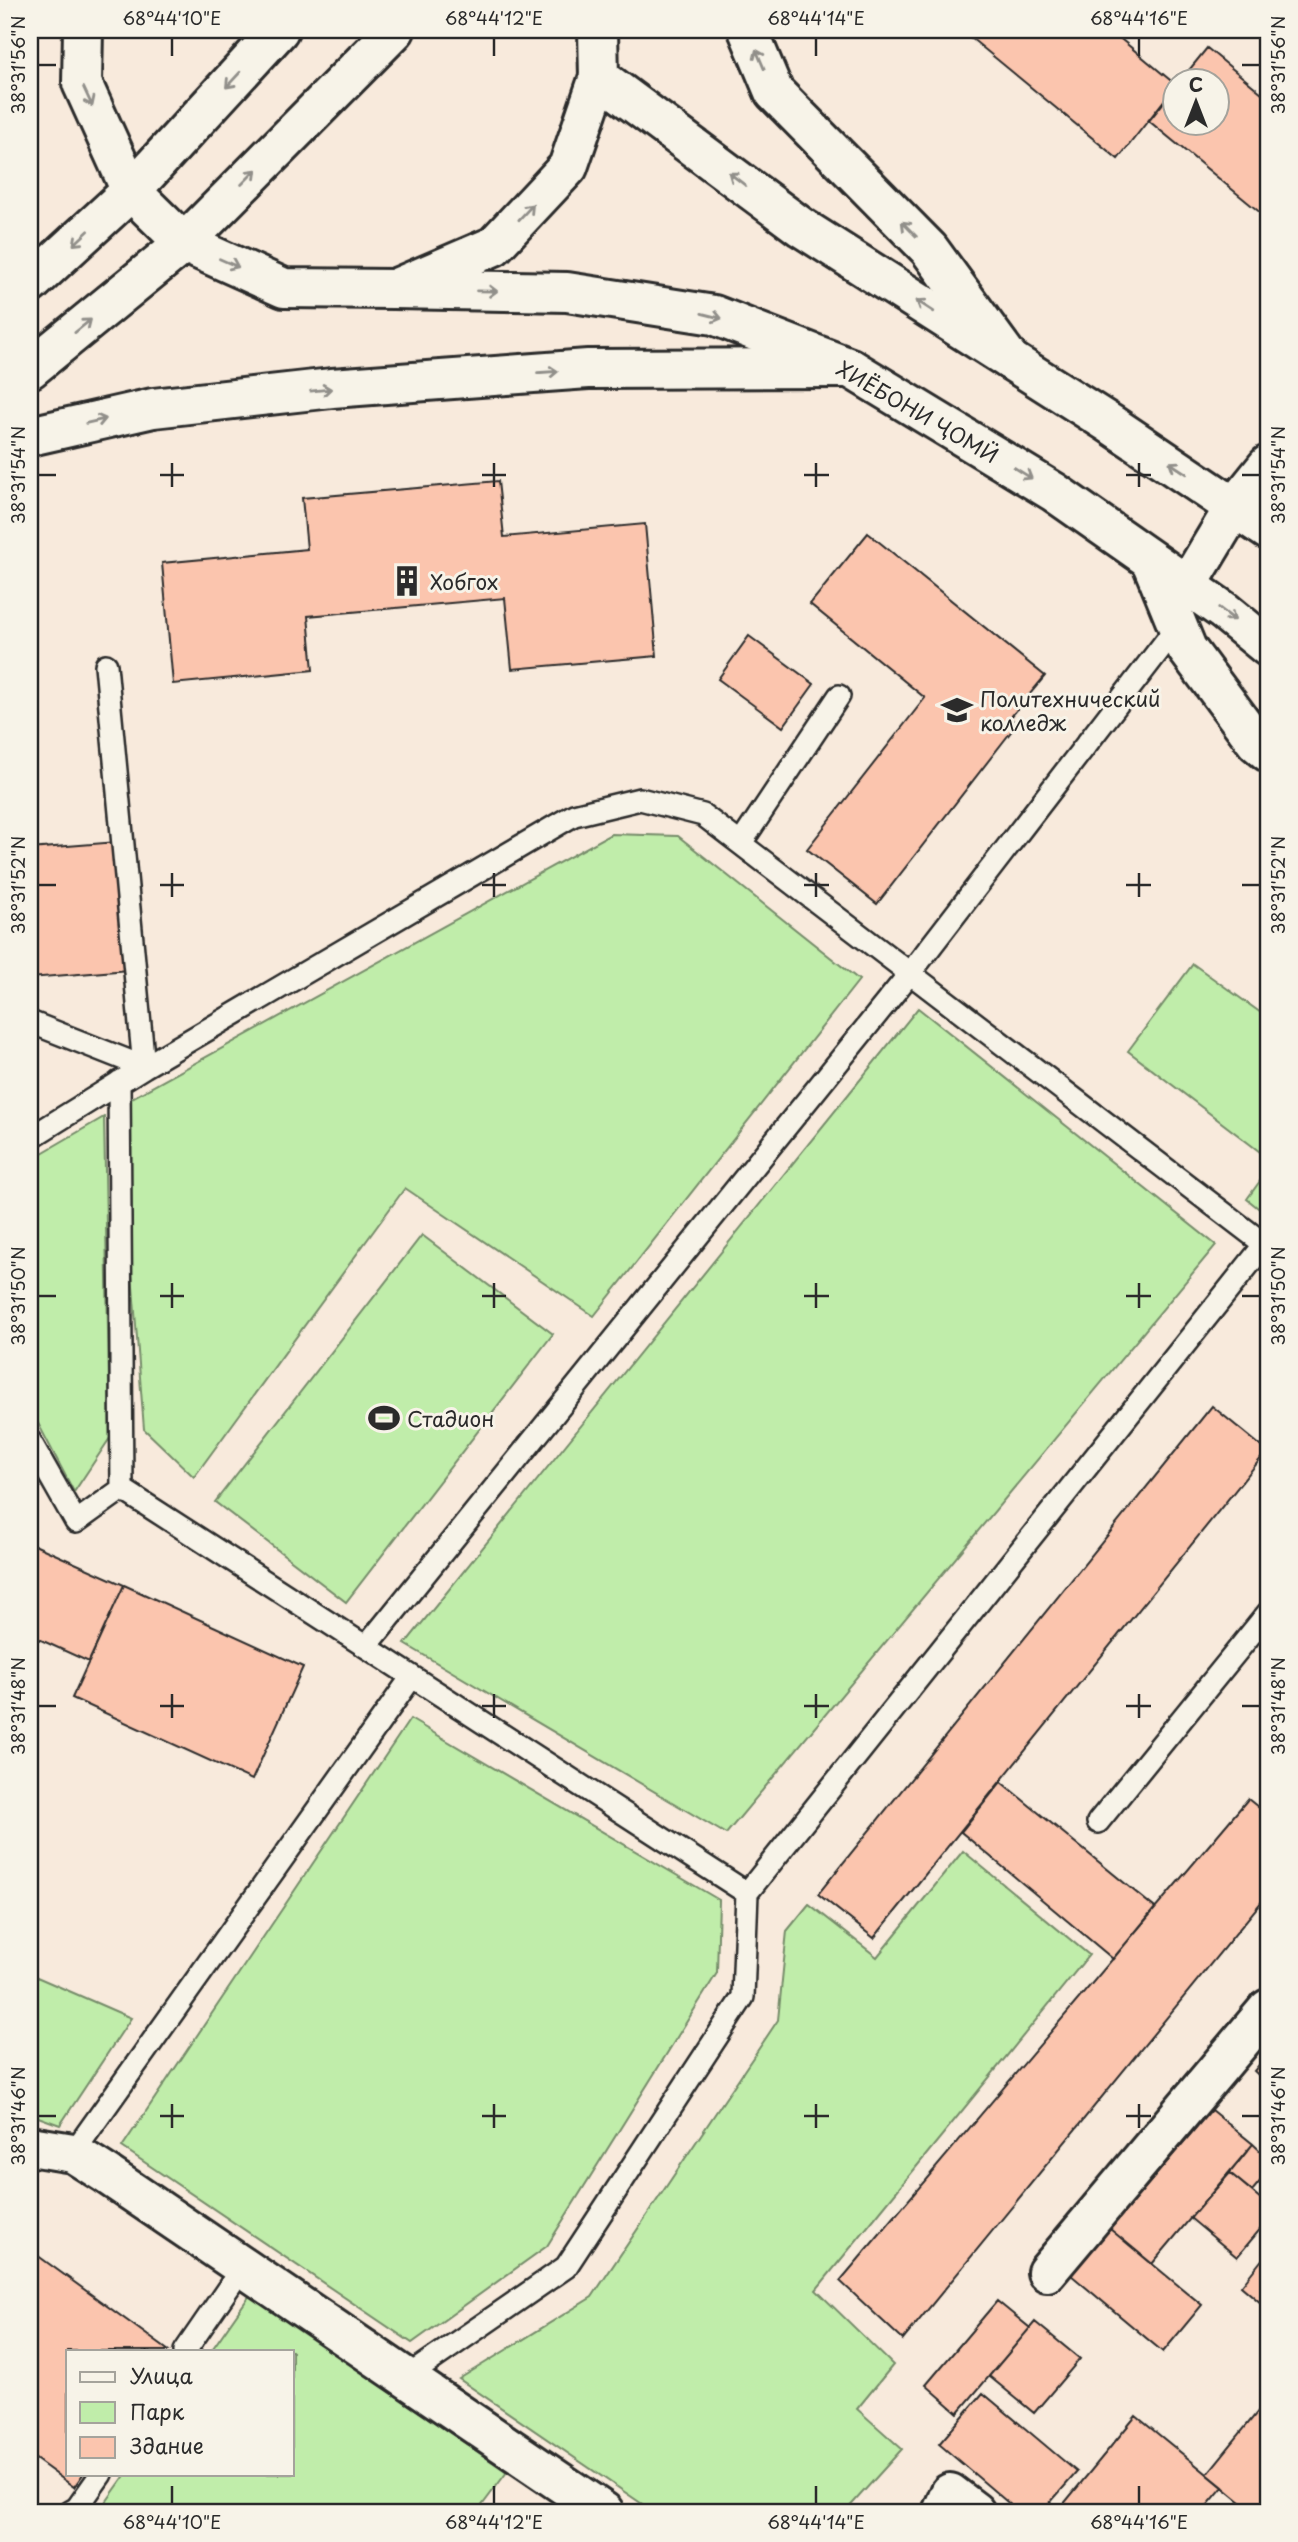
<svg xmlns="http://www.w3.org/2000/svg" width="1298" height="2542" viewBox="0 0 1298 2542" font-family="'Playpen Sans',sans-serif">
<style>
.green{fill:#c0edaa;stroke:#768c6a;stroke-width:2}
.building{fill:#fbc5ae;stroke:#2b2b2b;stroke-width:2}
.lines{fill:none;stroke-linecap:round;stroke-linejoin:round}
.lane-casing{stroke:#2b2b2b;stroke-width:26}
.street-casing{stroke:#2b2b2b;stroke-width:44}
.secondary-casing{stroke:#2b2b2b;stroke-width:44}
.primary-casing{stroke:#2b2b2b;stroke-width:44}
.lane{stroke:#f7f3e8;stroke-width:21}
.street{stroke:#f7f3e8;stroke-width:38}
.secondary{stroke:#f7f3e8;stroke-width:38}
.primary{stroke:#f7f3e8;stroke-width:38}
.oneway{stroke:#918f8a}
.ticks{fill:none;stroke:#2b2b2b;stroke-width:2.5}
.labels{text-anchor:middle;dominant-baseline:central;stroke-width:6;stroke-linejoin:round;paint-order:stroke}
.street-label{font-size:21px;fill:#2b2b2b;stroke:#f7f3e8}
.poi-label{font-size:21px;fill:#2b2b2b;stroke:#f7f3e8;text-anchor:start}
.neatline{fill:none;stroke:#2b2b2b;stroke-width:2.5}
.ticks-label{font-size:18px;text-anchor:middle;fill:#2b2b2b}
</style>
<rect width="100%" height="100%" fill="#f8eadc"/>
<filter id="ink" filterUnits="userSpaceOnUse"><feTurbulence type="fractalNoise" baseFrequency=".0143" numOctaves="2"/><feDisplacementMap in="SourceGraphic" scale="14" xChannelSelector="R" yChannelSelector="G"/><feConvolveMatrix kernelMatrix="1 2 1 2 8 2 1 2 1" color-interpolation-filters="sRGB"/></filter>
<g filter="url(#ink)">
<path class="green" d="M 611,834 L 678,836 L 859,980 L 594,1316 L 405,1188 L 194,1477 L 144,1429 L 119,1105 Z
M 1193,964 L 1268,1018 L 1268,1158 L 1128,1051 Z
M 918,1008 L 1216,1245 L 726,1834 L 405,1644 Z
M 104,1117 L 110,1438 L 74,1492 L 30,1408 L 30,1160 Z
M 1268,1170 L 1268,1216 L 1247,1199 Z
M 422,1235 L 553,1334 L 346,1602 L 215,1502 Z
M 410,1719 L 719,1900 L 717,1973 L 547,2246 L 412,2343 L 122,2147 Z
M 963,1851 L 1089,1955 L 816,2290 L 893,2365 L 857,2409 L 902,2449 L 845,2512 L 654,2512 L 459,2379 L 592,2297 L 778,2020 L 787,1931 L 809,1904 L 877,1957 Z
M 30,1974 L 131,2018 L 60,2125 L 30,2114 Z
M 250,2295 L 507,2472 L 477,2512 L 99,2512 L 126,2474 L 292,2474 L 292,2351 L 211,2351 Z"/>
<path class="building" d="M 978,30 L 1110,30 L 1176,85 L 1118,159 L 971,38 Z
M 1207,48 L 1268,98 L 1268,219 L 1149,121 L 1176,87 L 1176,122 L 1218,122 L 1218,80 L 1181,80 Z
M 498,481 L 504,537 L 645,524 L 657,656 L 512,669 L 505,598 L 308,616 L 313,670 L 173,684 L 162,563 L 307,549 L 302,498 Z
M 868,533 L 1045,676 L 1010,718 L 1017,724 L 877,904 L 807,849 L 925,698 L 810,604 Z
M 749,636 L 814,684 L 783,727 L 718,679 Z
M 117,842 L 128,970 L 30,978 L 30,849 Z
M 1212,1406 L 1267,1451 L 874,1938 L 818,1894 Z
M 30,1543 L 124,1585 L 89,1662 L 30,1635 Z
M 124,1585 L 303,1667 L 252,1780 L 72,1698 Z
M 1001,1782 L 1155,1908 L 1113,1959 L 961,1832 Z
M 1248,1799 L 1268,1815 L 1268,1894 L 903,2340 L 840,2281 Z
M 1268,2054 L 1268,2084 L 1254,2071 Z
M 1211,2110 L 1253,2144 L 1152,2264 L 1110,2229 Z
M 1253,2144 L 1268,2158 L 1268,2172 L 1252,2191 L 1230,2173 Z
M 1230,2173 L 1268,2205 L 1268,2220 L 1237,2257 L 1190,2218 Z
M 1110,2229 L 1202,2305 L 1163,2352 L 1071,2275 Z
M 30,2250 L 169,2351 L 68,2351 L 68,2474 L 83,2474 L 74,2487 L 30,2455 Z
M 1268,2252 L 1268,2309 L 1241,2286 Z
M 997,2301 L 1030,2328 L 958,2413 L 926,2385 Z
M 1035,2322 L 1080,2359 L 1034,2413 L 989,2376 Z
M 983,2393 L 1077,2472 L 1042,2512 L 1019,2512 L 939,2444 Z
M 1268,2399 L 1268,2512 L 1253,2512 L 1207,2474 Z
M 1136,2416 L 1223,2487 L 1202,2512 L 1057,2512 Z"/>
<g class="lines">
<defs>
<path id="lane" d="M 741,843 L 839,696
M 30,1022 L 144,1067 L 106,665
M 119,1082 L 122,1489 L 747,1893
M 30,1138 L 144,1067 L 574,815 L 640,799 L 703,815 L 1268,1247
M 30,1441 L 76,1522 L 122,1489
M 366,1647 L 911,972 L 1176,628
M 1098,1822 L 1268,1613
M 73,2153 L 411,1678
M 185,2351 L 242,2268
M 404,2379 L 566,2267 L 743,1997 L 747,1893 L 1265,1244
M 70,2512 L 77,2508 L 101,2474"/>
<path id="street" d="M 1151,561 L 1187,649 L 1256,742 L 1268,752
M 1187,586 L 1235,506 L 1268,465
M 30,2146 L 73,2153 L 106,2174 L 604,2512
M 1047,2272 L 1268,2009
M 942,2512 L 950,2493 L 975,2512"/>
<path id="secondary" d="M 83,30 L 82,83 L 131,191 L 184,243 L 284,288 L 394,289 L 494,246 L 568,167 L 599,77 L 598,30
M 599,77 L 801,227 L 1109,423 L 1268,530
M 394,289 L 567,292 L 714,315 L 850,368 L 1054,492 L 1224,611 L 1268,647"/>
<path id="primary" d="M 748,30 L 774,92 L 929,249 L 1010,360
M 30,284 L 131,191 L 279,30
M 30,369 L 184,243 L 395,30
M 30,436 L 153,408 L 332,388 L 588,369 L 850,368"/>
</defs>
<use href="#lane" class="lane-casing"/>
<use href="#street" class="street-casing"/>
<use href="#secondary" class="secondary-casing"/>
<use href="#primary" class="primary-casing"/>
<use href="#lane" class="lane"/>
<use href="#street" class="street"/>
<use href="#secondary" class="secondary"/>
<use href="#primary" class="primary"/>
</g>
<defs><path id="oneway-shaft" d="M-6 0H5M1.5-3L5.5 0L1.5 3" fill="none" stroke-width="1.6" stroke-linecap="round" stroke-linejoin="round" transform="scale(1.75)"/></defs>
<g class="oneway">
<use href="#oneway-shaft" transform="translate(760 59) rotate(-113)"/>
<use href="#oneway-shaft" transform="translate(233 80) rotate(133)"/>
<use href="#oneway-shaft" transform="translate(88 97) rotate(65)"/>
<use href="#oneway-shaft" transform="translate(249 177) rotate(-45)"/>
<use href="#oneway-shaft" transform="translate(737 179) rotate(-143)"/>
<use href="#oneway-shaft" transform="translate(526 212) rotate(-47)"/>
<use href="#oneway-shaft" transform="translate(909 229) rotate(-135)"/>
<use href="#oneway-shaft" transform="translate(81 238) rotate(137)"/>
<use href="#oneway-shaft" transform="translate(229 263) rotate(24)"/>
<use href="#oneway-shaft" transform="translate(487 291) rotate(1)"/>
<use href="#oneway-shaft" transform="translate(925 306) rotate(-147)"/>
<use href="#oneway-shaft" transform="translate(712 316) rotate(14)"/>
<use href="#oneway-shaft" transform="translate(83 326) rotate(-39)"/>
<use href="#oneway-shaft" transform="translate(548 372) rotate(-4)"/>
<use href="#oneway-shaft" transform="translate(321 390) rotate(-6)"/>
<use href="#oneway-shaft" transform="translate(96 421) rotate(-13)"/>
<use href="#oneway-shaft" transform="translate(1178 468) rotate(-147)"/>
<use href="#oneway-shaft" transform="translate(1023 473) rotate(32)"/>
<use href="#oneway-shaft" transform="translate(1227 614) rotate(38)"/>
</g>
</g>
<path class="ticks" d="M 172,38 L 172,56M 494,38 L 494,56M 816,38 L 816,56M 1139,38 L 1139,56M 38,65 L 56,65M 1242,65 L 1260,65M 172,463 L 172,487M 494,463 L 494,487M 816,463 L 816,487M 1139,463 L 1139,487M 38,475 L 56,475M 160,475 L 184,475M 482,475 L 506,475M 804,475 L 829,475M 1126,475 L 1151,475M 1242,475 L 1260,475M 172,873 L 172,897M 494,873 L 494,897M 816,873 L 816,897M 1139,873 L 1139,897M 38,885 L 56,885M 160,885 L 184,885M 482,885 L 506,885M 804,885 L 829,885M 1126,885 L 1151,885M 1242,885 L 1260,885M 172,1283 L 172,1308M 494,1283 L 494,1308M 816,1283 L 816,1308M 1139,1283 L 1139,1308M 38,1296 L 56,1296M 160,1296 L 184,1296M 482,1296 L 506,1296M 804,1296 L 829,1296M 1126,1296 L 1151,1296M 1242,1296 L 1260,1296M 172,1694 L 172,1718M 494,1694 L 494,1718M 816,1694 L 816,1718M 1139,1694 L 1139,1718M 38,1706 L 56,1706M 160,1706 L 184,1706M 482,1706 L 506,1706M 804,1706 L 829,1706M 1126,1706 L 1151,1706M 1242,1706 L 1260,1706M 172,2104 L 172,2128M 494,2104 L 494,2128M 816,2104 L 816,2128M 1139,2104 L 1139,2128M 38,2116 L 56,2116M 160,2116 L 184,2116M 482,2116 L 506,2116M 804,2116 L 829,2116M 1126,2116 L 1151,2116M 1242,2116 L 1260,2116M 172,2486 L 172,2504M 494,2486 L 494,2504M 816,2486 L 816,2504M 1139,2486 L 1139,2504"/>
<defs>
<symbol id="building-bare" viewBox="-9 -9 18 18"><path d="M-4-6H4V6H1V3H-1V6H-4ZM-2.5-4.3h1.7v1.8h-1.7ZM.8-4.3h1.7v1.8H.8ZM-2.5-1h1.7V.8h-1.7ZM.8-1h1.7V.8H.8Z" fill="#2b2b2b" stroke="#f7f3e8" stroke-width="2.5" paint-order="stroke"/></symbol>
<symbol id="university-bare" viewBox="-9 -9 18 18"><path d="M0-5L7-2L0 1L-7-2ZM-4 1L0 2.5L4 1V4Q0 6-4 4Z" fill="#2b2b2b" stroke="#f7f3e8" stroke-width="2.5" paint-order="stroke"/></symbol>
<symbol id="stadium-bare" viewBox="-9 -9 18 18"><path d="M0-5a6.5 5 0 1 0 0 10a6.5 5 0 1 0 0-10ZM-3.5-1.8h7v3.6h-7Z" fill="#2b2b2b" stroke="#f7f3e8" stroke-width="2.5" paint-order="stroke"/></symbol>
</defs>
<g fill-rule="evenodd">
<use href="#building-bare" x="385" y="559" width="44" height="44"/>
<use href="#university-bare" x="935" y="688" width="44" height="44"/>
<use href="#stadium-bare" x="362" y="1396" width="44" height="44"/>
</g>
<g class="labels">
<g class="street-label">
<text transform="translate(918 411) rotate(30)">ХИЁБОНИ ҶОМӢ</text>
</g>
<g class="poi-label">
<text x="430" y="581">Хобгох</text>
<text x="980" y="698">Политехнический<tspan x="980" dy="24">колледж</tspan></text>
<text x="407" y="1418">Стадион</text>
</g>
</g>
<rect width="1298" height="2542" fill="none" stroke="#f7f3e8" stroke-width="77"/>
<rect x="66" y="2350" width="228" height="126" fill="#f7f3e8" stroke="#a5a39c" stroke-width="2"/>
<rect x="80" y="2372" width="35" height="10" fill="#f7f3e8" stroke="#a5a39c" stroke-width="2"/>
<text x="130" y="2384" font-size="21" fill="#2b2b2b">Улица</text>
<rect x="80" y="2402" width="35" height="21" fill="#c0edaa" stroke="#a5a39c" stroke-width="2"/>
<text x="130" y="2420" font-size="21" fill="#2b2b2b">Парк</text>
<rect x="80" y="2437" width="35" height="21" fill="#fbc5ae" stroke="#a5a39c" stroke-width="2"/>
<text x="130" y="2454" font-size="21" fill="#2b2b2b">Здание</text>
<g transform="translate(1196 102)"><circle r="33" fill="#f7f3e8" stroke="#a5a39c" stroke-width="2"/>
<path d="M0-5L12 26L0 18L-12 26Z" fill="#2b2b2b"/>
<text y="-10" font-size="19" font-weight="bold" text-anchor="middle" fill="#2b2b2b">С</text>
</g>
<rect x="38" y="38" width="1222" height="2466" class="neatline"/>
<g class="ticks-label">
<text x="172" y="25">68°44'10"E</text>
<text x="494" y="25">68°44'12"E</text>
<text x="816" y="25">68°44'14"E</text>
<text x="1139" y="25">68°44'16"E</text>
<text transform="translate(19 65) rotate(-90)" y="6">38°31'56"N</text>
<text transform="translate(1279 65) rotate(-90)" y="6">38°31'56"N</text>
<text transform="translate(19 475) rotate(-90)" y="6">38°31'54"N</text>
<text transform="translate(1279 475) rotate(-90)" y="6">38°31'54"N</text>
<text transform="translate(19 885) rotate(-90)" y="6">38°31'52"N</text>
<text transform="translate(1279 885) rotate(-90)" y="6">38°31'52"N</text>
<text transform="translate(19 1296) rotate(-90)" y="6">38°31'50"N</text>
<text transform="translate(1279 1296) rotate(-90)" y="6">38°31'50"N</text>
<text transform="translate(19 1706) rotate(-90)" y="6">38°31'48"N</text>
<text transform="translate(1279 1706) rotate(-90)" y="6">38°31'48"N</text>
<text transform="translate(19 2116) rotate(-90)" y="6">38°31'46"N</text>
<text transform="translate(1279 2116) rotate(-90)" y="6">38°31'46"N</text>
<text x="172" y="2529">68°44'10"E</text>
<text x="494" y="2529">68°44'12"E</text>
<text x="816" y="2529">68°44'14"E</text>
<text x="1139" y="2529">68°44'16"E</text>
</g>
</svg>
